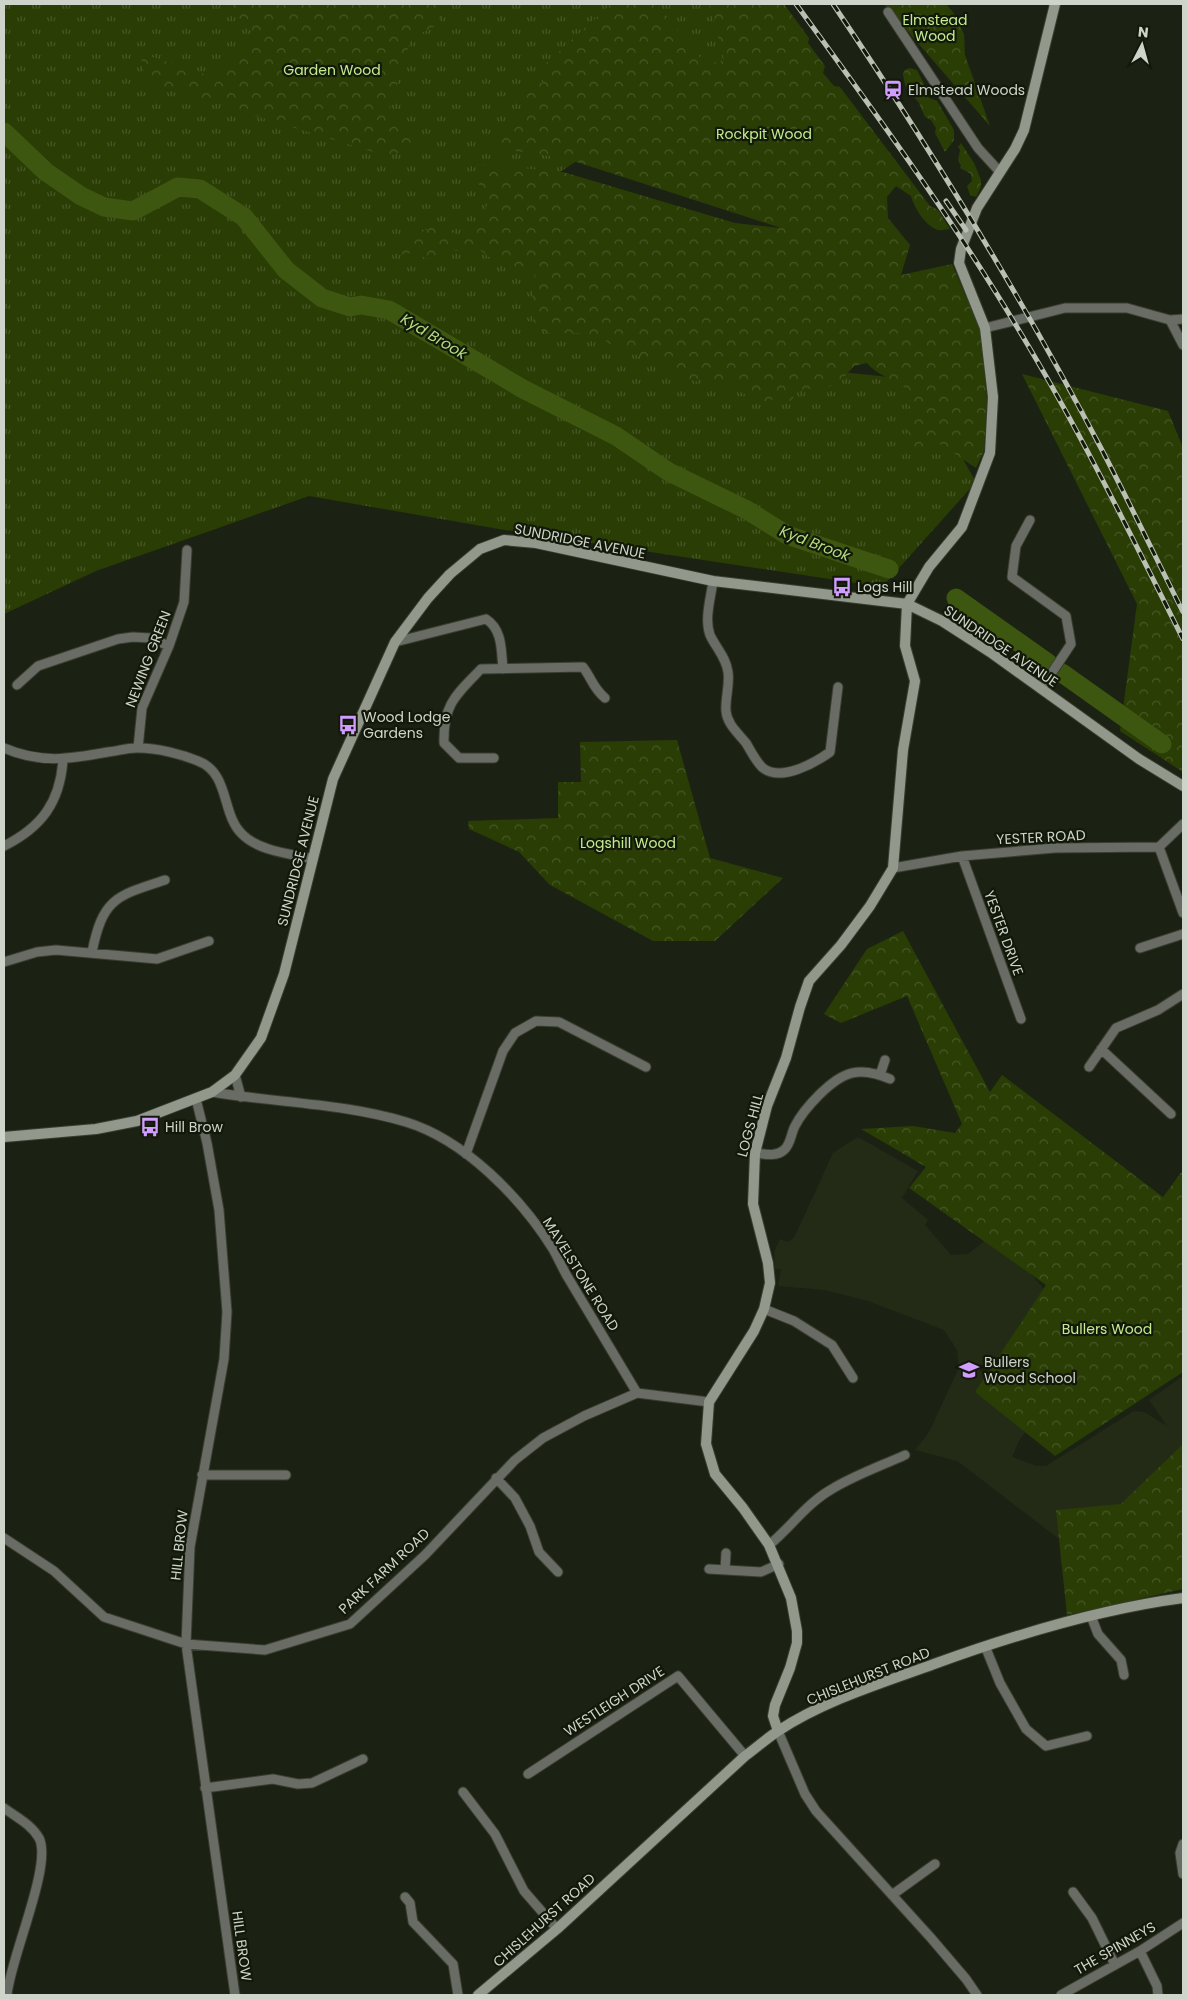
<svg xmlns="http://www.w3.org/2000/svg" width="1187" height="1999" viewBox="0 0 1187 1999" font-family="Poppins,sans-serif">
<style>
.built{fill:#232b17}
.grass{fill:url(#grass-tufts)}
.forest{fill:url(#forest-crowns)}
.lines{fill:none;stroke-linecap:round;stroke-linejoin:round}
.river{stroke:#3d5610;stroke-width:19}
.street-casing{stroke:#393e30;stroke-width:11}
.secondary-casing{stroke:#393e30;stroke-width:12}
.street{stroke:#686c64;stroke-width:9}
.secondary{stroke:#92988b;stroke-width:10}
.rail-casing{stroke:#bbc0b5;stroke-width:5}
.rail{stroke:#12190a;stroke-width:3;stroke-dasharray:9;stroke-linecap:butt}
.labels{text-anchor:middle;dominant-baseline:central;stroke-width:4.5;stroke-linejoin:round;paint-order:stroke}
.park-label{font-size:14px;fill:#c3ec8d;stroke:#12190a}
.poi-label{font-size:14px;fill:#cfd4ca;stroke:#12190a;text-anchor:start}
.street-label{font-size:14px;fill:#cfd4ca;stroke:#12190a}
.water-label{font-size:15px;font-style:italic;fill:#b4dc7e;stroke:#12190a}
</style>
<defs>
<pattern id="grass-tufts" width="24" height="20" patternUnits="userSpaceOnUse" patternTransform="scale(1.25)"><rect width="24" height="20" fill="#293d04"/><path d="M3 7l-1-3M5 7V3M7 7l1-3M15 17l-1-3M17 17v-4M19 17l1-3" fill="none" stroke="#475827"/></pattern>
<pattern id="forest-crowns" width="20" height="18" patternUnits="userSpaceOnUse" patternTransform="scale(1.25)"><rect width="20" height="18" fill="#293d04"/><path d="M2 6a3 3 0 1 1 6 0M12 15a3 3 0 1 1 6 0" fill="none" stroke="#475827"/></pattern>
</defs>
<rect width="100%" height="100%" fill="#1c2213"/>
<path class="built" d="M 858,1137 L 918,1171 L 902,1198 L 928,1220 L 925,1225 L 951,1255 L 968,1254 L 996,1232 L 1057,1305 L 999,1363 L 978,1366 L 985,1378 L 1040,1413 L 1020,1439 L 1012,1457 L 1037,1466 L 1046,1466 L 1134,1411 L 1144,1412 L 1167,1426 L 1149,1400 L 1183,1376 L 1183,1587 L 1076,1566 L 1061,1566 L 1059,1539 L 964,1466 L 957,1461 L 915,1450 L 929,1432 L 959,1368 L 957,1350 L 944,1330 L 868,1301 L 825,1290 L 778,1286 L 781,1269 L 775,1269 L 774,1252 L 780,1239 L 787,1242 L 794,1238 L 833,1153 Z"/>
<path class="grass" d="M 4,4 L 715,4 L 731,60 L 499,212 L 764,364 L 918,380 L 976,482 L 882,587 L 499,529 L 309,496 L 96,571 L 4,614 Z"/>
<path class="forest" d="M 227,4 L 442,4 L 440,24 L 411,38 L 387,118 L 430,145 L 386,156 L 146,82 L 140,53 L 216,78 L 254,35 Z
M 611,4 L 657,4 L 706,65 L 724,60 L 709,4 L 784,4 L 809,38 L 808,43 L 825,66 L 823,73 L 834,86 L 840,87 L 930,206 L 938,210 L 950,229 C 946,229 941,231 938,230 C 925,226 914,207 911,196 L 896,186 L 887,197 L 888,218 L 910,245 L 901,275 L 952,264 L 980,329 L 987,399 L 984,451 L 976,468 L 940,444 L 932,452 L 913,454 L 909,447 L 912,440 L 907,436 L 906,423 L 912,408 L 907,403 L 913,396 C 901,380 879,378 867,363 L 854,366 C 831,394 827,386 795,390 L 793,399 L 788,402 L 784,397 L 777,397 L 768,402 L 742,393 L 730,383 L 726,388 L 702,374 L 696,382 L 647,358 L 614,348 L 605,340 C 591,341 589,334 578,333 C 564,331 543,339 534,323 L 532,292 L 536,280 L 533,272 L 511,272 L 481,251 L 444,251 L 428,259 L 412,253 L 399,255 L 397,245 L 443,221 L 460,239 C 476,228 487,216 488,196 L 477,182 L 478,164 L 563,172 L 735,223 L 781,228 L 564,158 L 493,148 L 511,121 L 526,111 L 521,94 L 543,82 L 542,67 Z
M 884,4 L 946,4 L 953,12 L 964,34 L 965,55 L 990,126 Z
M 910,68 L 917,70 L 924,84 L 922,95 L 937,101 L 954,130 L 954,140 L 945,152 L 935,133 L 936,128 L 931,120 L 925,117 L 919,103 L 905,85 L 903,74 L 905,70 Z
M 961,143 L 974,163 L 981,180 L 981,187 L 976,197 L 970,195 L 967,186 L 972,181 L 971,174 L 960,168 L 961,165 L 958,160 L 960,150 L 958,147 Z
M 1022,374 L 1168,411 L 1183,448 L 1183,772 L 1120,731 L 1137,604 Z
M 677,740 L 710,858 L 783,878 L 715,941 L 653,941 L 550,885 L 519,852 L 469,829 L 468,821 L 558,818 L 558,782 L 581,782 L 580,742 Z
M 903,931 L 990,1092 L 1002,1075 L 1163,1197 L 1183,1170 L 1183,1372 L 1055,1456 L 975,1392 L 1046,1285 L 909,1188 L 926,1167 L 861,1129 L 913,1126 L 955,1133 L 962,1124 L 907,996 L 841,1023 L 824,1014 L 867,949 Z
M 1183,1444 L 1183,1589 L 1067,1615 L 1056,1510 L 1121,1504 Z"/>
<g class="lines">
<path class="river" d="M 4,132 L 46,172 L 81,196 L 104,207 L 133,211 L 178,187 L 200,189 L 244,217 L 286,270 L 322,298 L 350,307 L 361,305 L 389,310 L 523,389 L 616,436 L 669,472 L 747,510 L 787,535 L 889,569
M 956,598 L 1048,663
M 1062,673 L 1162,744"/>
<defs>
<path id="street" d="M 888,12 L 978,148 L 999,171
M 1170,320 L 1183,319
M 985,328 L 1065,308 L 1127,308 L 1170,320 L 1183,345
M 1030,520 L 1016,546 L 1012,577 L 1066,616 L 1071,644 L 1041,689
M 713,581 C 711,597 704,619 710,635 C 716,648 726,657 728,672 C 730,685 725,698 726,711 C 727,724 738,733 746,743 C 751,751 756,762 763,768 C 781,782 815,763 830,752 L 838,687
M 395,642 L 486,619 C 503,630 501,651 503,669
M 17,685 L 38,666 L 118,639 L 133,637 L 150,638 L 169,646
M 4,748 C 41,764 70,759 108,752 C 118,751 129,747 139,748 C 157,748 181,754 198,761 C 230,773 221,814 242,834 C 258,851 291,854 313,859
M 138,748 L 142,708 L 169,646 L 184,602 L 187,550
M 494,758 L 459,758 L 444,743 C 443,704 456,695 481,669 L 583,667 C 592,679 593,688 605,698
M 4,846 C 42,827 60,802 63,760
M 1159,847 L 1183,913
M 962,856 L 1021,1019
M 893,868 L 962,856 L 1055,848 L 1159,847 L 1183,824
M 1140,948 L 1183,934
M 92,952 C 103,898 116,896 165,880
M 4,962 L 37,952 L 56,950 L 157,959 L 209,941
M 1101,1049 L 1171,1114
M 1089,1067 L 1116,1028 L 1158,1010 L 1183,994
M 235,1075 L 241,1097
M 880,1075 L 885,1060
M 212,1092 C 277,1103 343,1103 406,1122 C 465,1140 521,1198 553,1249 C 558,1258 562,1267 567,1276 C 590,1315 614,1354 637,1393
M 196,1099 L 207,1143 L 219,1210 L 227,1312 L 224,1359 L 190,1547 L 186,1644 L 235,1995
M 755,1153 C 764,1154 776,1157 784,1150 C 791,1144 791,1133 795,1126 C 801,1114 810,1104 819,1095 C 842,1072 859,1065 890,1079
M 466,1154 L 503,1051 L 515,1033 L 536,1021 L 559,1022 L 646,1067
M 764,1309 L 794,1321 L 832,1345 L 853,1378
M 202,1475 L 286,1475
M 496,1478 L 515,1498 L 530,1526 L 539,1552 L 558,1572
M 4,1538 L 54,1571 L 104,1617 L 186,1644 L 265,1650 L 350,1624 L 425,1555 L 515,1460 L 543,1438 L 584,1416 L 637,1393 L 709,1402
M 769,1545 C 790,1528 807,1503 832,1489 C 855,1475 881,1466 905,1455
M 709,1569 L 761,1572 L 779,1564
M 725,1570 L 726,1553
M 1091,1616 L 1098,1634 L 1121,1660 L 1124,1675
M 985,1646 L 1000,1683 L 1026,1729 L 1046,1746 L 1087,1736
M 778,1731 L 805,1794 L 816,1811 L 931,1938 L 966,1979 L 977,1995
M 528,1774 L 678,1676 L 745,1756
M 205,1788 L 273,1779 L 298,1784 L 312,1783 L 363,1759
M 463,1792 L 495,1834 L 524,1891 L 557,1929
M 4,1808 C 16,1817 31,1824 39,1838 C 53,1864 10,1959 7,1995
M 1183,1844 L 1180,1853 L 1183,1874
M 1073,1892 L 1092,1918 L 1115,1965
M 892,1895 L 935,1864
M 405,1897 L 410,1903 L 413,1922 L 453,1964 L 458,1995
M 1140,1951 L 1157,1986 L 1158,1995
M 1061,1995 L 1140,1951 L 1183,1923"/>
<path id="secondary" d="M 4,1137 L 96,1129 L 137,1121 L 212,1092 L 235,1075 L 261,1038 L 284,974 L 333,779 L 395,642 L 428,598 L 450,574 L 480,549 L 504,540 L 536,543 L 713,581 L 907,604 L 942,621 L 990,652 L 1139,759 L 1183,786
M 778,1731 L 773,1716 L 775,1705 L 790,1668 L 797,1643 L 797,1631 L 791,1598 L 769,1545 L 743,1508 L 715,1474 L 706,1444 L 709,1402 L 754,1331 L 764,1309 L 770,1283 L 768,1263 L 753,1204 L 755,1153 L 767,1106 L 786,1058 L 800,1007 L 809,981 L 841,945 L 870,906 L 893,868 L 903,750 L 915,681 L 905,646 L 907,604 L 929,567 L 962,527 L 990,453 L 993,397 L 985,328 L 959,263 L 961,249 L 977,208 L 1015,149 L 1024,130 L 1055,4
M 478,1995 L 557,1929 L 745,1756 C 756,1748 766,1739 778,1731 C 825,1700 882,1683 934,1664 C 1014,1635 1099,1609 1183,1598"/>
</defs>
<use href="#street" class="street-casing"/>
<use href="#secondary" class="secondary-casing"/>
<use href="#street" class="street"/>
<use href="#secondary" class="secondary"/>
<defs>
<path id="rail" d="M 796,4 C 874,111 952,218 1020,332 C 1080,431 1131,535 1183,639
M 833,4 C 930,148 1021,296 1102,450 C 1130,504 1156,558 1183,612
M 946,201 L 966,230"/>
</defs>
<use href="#rail" class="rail-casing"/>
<use href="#rail" class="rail"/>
</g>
<defs>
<symbol id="station-bare" viewBox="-9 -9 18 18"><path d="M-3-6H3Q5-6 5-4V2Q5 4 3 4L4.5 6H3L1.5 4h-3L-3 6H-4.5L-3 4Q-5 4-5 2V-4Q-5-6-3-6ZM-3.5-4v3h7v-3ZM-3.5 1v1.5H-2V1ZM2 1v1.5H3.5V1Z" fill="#d19dfe" stroke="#12190a" stroke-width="2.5" paint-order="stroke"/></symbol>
<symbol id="bus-bare" viewBox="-9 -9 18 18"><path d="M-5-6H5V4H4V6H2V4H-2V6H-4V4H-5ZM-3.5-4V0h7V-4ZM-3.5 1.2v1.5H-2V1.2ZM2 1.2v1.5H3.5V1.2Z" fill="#d19dfe" stroke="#12190a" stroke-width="2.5" paint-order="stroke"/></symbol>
<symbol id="school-bare" viewBox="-9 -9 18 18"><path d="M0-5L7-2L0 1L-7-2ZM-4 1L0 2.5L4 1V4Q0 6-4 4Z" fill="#d19dfe" stroke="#12190a" stroke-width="2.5" paint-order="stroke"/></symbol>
</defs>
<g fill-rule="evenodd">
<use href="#station-bare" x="879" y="76" width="28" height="28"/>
<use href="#bus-bare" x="828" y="573" width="28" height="28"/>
<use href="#bus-bare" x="334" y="711" width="28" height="28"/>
<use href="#bus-bare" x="136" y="1113" width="28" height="28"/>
<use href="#school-bare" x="955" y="1356" width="28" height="28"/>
</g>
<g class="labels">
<g class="park-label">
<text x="935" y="20">Elmstead<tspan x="935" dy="16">Wood</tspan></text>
<text x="332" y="70">Garden Wood</text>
<text x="764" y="134">Rockpit Wood</text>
<text x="628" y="843">Logshill Wood</text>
<text x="1107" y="1329">Bullers Wood</text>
</g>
<g class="poi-label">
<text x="908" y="90">Elmstead Woods</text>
<text x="857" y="587">Logs Hill</text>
<text x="363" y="717">Wood Lodge<tspan x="363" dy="16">Gardens</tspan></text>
<text x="165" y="1127">Hill Brow</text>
<text x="984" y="1362">Bullers<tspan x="984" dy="16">Wood School</tspan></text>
</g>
<g class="street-label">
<text transform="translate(580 541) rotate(11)">SUNDRIDGE AVENUE</text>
<text transform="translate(1001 646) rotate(34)">SUNDRIDGE AVENUE</text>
<text transform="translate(148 659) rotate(-69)">NEWING GREEN</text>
<text transform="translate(1041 837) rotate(-3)">YESTER ROAD</text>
<text transform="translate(298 861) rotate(-76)">SUNDRIDGE AVENUE</text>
<text transform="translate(1004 933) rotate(70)">YESTER DRIVE</text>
<text transform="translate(750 1125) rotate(-75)">LOGS HILL</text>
<text transform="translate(581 1274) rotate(58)">MAVELSTONE ROAD</text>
<text transform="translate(179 1545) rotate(-84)">HILL BROW</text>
<text transform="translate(384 1571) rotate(-43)">PARK FARM ROAD</text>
<text transform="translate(868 1676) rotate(-22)">CHISLEHURST ROAD</text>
<text transform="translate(614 1701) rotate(-33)">WESTLEIGH DRIVE</text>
<text transform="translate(544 1920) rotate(-42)">CHISLEHURST ROAD</text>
<text transform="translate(242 1946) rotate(82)">HILL BROW</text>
<text transform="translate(1115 1948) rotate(-30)">THE SPINNEYS</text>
</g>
<g class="water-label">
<text transform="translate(434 336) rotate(31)">Kyd Brook</text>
<text transform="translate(815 543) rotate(21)">Kyd Brook</text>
</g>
</g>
<rect width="1187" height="1999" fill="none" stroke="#cfd4ca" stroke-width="10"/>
<g transform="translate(1142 45) rotate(6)" stroke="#12190a" stroke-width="4" paint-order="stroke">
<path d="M0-4L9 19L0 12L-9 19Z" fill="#cfd4ca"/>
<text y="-8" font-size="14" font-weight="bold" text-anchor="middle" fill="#cfd4ca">N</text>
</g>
</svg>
